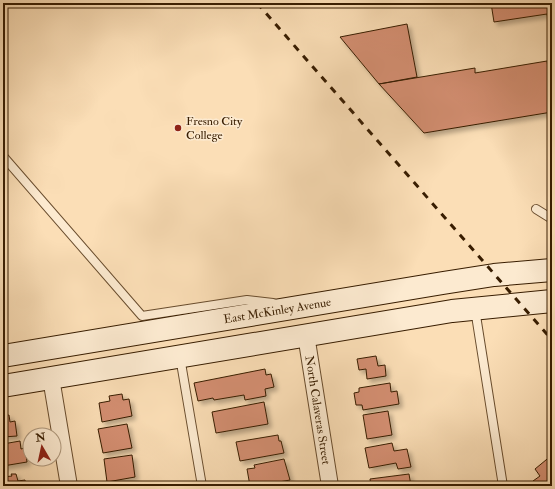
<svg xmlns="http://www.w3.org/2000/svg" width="555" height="489" viewBox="0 0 555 489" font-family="'IM FELL Double Pica',serif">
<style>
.building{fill:#d38e71;stroke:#381d01;filter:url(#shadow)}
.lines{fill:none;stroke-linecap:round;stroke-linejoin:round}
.service-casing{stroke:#694d2e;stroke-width:10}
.minor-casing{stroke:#694d2e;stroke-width:18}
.secondary-casing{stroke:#381d01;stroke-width:24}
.service{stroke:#fcead0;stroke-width:8}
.minor{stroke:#fcead0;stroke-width:16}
.secondary{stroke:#fcead0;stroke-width:22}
.rail{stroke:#381d01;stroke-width:3;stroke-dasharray:7 7;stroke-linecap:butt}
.poi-dot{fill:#8f2418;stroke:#fcead0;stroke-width:1.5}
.labels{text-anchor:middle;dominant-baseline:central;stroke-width:3;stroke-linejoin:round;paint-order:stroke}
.poi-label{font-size:12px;fill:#381d01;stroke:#fcead0;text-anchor:start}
.street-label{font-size:12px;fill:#381d01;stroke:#fcead0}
</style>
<defs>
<filter id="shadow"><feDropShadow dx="3.5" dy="3.5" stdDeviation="2" flood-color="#0004"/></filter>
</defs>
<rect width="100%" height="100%" fill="#fbdeb6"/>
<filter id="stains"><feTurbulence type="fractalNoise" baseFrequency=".005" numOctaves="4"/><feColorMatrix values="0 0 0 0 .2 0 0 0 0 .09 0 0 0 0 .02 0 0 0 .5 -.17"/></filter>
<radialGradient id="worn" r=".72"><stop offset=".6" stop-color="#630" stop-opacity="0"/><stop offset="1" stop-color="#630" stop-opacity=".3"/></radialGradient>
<path class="building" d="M 491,3 L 552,3 L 552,23 L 549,24 L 547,14 L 494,22 Z
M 407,24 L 417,77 L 379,84 L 340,37 Z
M 547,61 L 552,94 L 552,112 L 424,133 L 379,84 L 475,68 L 475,73 Z
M 376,356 L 378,366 L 385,365 L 386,376 L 367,379 L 366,369 L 359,370 L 357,359 Z
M 265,369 L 266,375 L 271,374 L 274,387 L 265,389 L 266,396 L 245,400 L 244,395 L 214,400 L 213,398 L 198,401 L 194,383 Z
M 390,383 L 391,392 L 397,391 L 399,404 L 363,410 L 362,405 L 356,405 L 354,393 L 359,392 L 359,388 Z
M 122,394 L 123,400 L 129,399 L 132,416 L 102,422 L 99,403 L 110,401 L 109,396 Z
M 264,402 L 268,424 L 216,433 L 212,412 Z
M 388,411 L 392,435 L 367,439 L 363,415 Z
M 9,415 L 10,422 L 15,421 L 17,436 L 3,437 L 3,416 Z
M 127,424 L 132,448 L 103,453 L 98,429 Z
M 278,435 L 279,441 L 281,441 L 284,453 L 240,461 L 236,442 Z
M 20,441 L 21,449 L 25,448 L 27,462 L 3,466 L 3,444 Z
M 392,443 L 394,451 L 407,449 L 411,467 L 398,469 L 396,463 L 369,468 L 365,448 Z
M 132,455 L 135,477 L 107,482 L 104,459 Z
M 552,455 L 552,486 L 538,486 L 533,481 L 540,476 L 535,469 Z
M 284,459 L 290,480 L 257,486 L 250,486 L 247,469 L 255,468 L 254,465 Z
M 11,474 L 16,474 L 18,481 L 25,480 L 26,486 L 3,486 L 3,477 L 12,476 Z
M 409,474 L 411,486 L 371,486 L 370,479 Z"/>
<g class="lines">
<defs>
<path id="service" d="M 3,156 L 142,316 L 247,300 L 273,303
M 536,209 L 552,219
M 475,309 L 503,486
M 180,357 L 202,486"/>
<g id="minor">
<path id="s1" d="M 306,335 L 330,486"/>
<path d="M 51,378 L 69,486"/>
</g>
<g id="secondary">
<path id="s2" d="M 3,356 L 443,283 L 494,275 L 552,270"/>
<path d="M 3,386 L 452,311 L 552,301"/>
</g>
</defs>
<use href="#service" class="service-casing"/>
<use href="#minor" class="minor-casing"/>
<use href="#secondary" class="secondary-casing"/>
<use href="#service" class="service"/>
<use href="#minor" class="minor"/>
<use href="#secondary" class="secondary"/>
<path class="rail" d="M 257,3 L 552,340"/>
</g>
<circle class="poi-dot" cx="178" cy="128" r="4"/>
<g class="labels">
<g class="poi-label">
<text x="186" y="121">Fresno City<tspan x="186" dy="14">College</tspan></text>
</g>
<g class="street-label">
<text stroke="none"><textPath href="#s2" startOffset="278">East McKinley Avenue</textPath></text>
<text stroke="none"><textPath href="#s1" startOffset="76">North Calaveras Street</textPath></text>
</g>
</g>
<rect width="555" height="489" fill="none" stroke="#fbdeb6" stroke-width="16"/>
<rect x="4" y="4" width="547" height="481" fill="none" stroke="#381d01" stroke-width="2"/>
<rect x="8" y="8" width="539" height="473" fill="none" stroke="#381d01"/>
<g transform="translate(42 447) rotate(351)"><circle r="19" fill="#fcead0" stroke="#ae987d"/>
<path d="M0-3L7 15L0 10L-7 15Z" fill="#8f2418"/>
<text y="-6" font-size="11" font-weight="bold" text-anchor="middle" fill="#381d01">N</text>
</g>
<rect width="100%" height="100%" filter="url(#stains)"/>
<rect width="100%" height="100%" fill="url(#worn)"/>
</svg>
